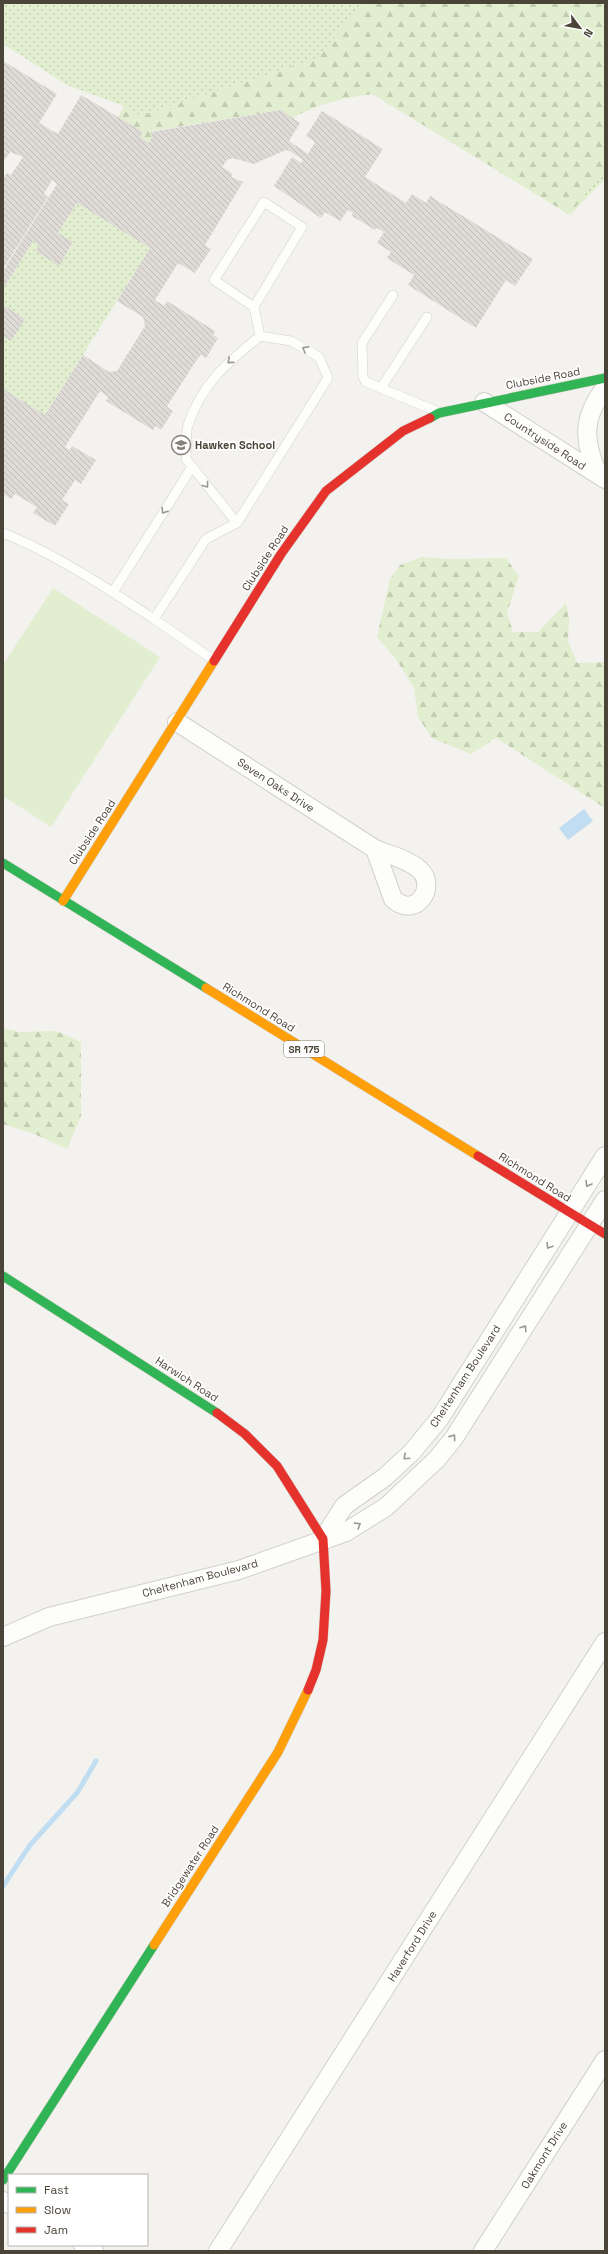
<svg xmlns="http://www.w3.org/2000/svg" width="608" height="2254" viewBox="0 0 608 2254" font-family="'Space Grotesk',sans-serif">
<style>
.grass{fill:url(#grass-dots)}
.forest{fill:url(#forest-firs)}
.pitch{fill:#e1eecf}
.water{fill:#c0ddf1}
.lines{fill:none;stroke-linecap:round;stroke-linejoin:round}
.stream{stroke:#c0ddf1;stroke-width:5}
.building{fill:url(#building-back-hatch)}
.lane-casing{stroke:#d2d0cb;stroke-width:10}
.street-casing{stroke:#d2d0cb;stroke-width:20}
.fast-casing{stroke:#d3cfc5;stroke-width:10}
.slow-casing{stroke:#d3cfc5;stroke-width:10}
.jam-casing{stroke:#d3cfc5;stroke-width:10}
.lane{stroke:#fdfdfc;stroke-width:9}
.street{stroke:#fdfdfc;stroke-width:18}
.fast{stroke:#30b455;stroke-width:9}
.slow{stroke:#ff9f0a;stroke-width:9}
.jam{stroke:#e5322d;stroke-width:9}
.oneway{stroke:#9b9791}
.labels{text-anchor:middle;dominant-baseline:central;stroke-width:3.5;stroke-linejoin:round;paint-order:stroke}
.shield{fill:#fff;stroke:#817c74;stroke-width:1}
.shield-label{font-size:10px;font-weight:bold;fill:#4b4439}
.street-label{font-size:11px;fill:#4b4439;stroke:#fff}
.poi-label{font-size:11px;font-weight:bold;fill:#4b4439;stroke:#fff;text-anchor:start}
</style>
<defs>
<pattern id="grass-dots" width="8" height="8" patternUnits="userSpaceOnUse"><rect width="8" height="8" fill="#e1eecf"/><path d="M2 2h.1M6 6h.1" fill="none" stroke="#c3cdb2" stroke-width="1.8" stroke-linecap="round"/></pattern>
<pattern id="forest-firs" width="22" height="20" patternUnits="userSpaceOnUse"><rect width="22" height="20" fill="#e1eecf"/><path d="M5 1l3.5 6h-7zM16 11l3.5 6h-7z" fill="#c3cdb2"/></pattern>
<pattern id="building-back-hatch" width="6" height="6" patternUnits="userSpaceOnUse"><rect width="6" height="6" fill="#dedbd6"/><path d="M-1 5l2 2M0 0l6 6M5-1l2 2" fill="none" stroke="#c0bdb8"/></pattern>
</defs>
<rect width="100%" height="100%" fill="#f4f2ee"/>
<path class="grass" d="M 3,3 L 605,3 L 605,179 L 570,215 L 315,59 L 140,116 L 124,106 L 67,85 L 3,44 Z
M 77,203 L 150,248 L 45,415 L 3,389 L 3,289 L 33,241 L 39,245 L 36,251 L 59,265 L 73,243 L 58,233 Z"/>
<path class="forest" d="M 366,3 L 605,3 L 605,167 L 570,215 L 373,94 C 344,98 319,103 293,118 L 281,110 L 152,131 L 152,137 L 149,143 L 140,137 L 143,132 L 118,117 L 124,106 L 140,116 L 315,59 Z
M 422,557 L 449,559 L 506,558 L 519,576 L 507,613 L 513,632 L 538,632 L 566,603 L 569,619 L 568,641 L 577,663 L 605,662 L 605,808 L 496,738 L 471,754 L 432,738 L 418,717 L 414,688 L 396,659 L 377,637 L 390,579 L 400,565 Z
M 3,1028 L 19,1032 L 56,1031 L 81,1042 L 81,1116 L 67,1149 L 34,1134 L 3,1124 Z"/>
<path class="pitch" d="M 53,588 L 160,657 L 51,827 L 3,796 L 3,665 Z"/>
<path class="water" d="M 584,809 L 593,821 L 568,840 L 559,828 Z"/>
<g class="lines">
<path class="stream" d="M 3,1886 L 30,1845 L 77,1793 L 96,1761"/>
</g>
<path class="building" d="M 3,61 L 57,94 L 39,123 L 58,134 L 81,95 L 143,132 L 140,137 L 149,143 L 152,137 L 151,132 L 281,110 L 300,123 L 289,141 L 308,154 L 315,142 L 306,136 L 322,111 L 383,149 L 365,177 L 406,203 L 412,194 L 426,203 L 430,196 L 533,259 L 515,286 L 506,280 L 476,328 L 408,285 L 414,275 L 387,258 L 391,252 L 377,243 L 384,232 L 377,228 L 375,230 L 352,216 L 353,213 L 348,210 L 340,221 L 325,212 L 321,218 L 274,186 L 292,157 L 301,163 L 303,160 L 290,151 L 286,150 L 254,164 L 233,158 L 227,160 L 222,167 L 233,174 L 231,177 L 243,182 L 205,245 L 211,249 L 195,273 L 178,263 L 155,300 L 164,306 L 167,301 L 215,331 L 213,335 L 218,338 L 206,358 L 201,355 L 198,358 L 169,403 L 167,407 L 173,411 L 161,430 L 156,426 L 153,430 L 106,401 L 108,397 L 100,391 L 65,447 L 70,450 L 72,446 L 96,460 L 81,484 L 75,480 L 62,500 L 69,504 L 55,526 L 33,513 L 37,507 L 15,494 L 11,499 L 3,494 L 3,389 L 45,415 L 83,355 L 109,372 L 117,371 L 145,326 L 143,317 L 117,301 L 150,248 L 77,203 L 58,233 L 73,242 L 59,266 L 36,251 L 39,245 L 33,241 L 3,289 L 3,271 L 57,184 L 52,180 L 44,194 L 48,197 L 5,266 L 3,264 L 3,179 L 7,173 L 11,175 L 23,157 L 10,152 L 3,162 Z
M 3,305 L 25,319 L 11,341 L 3,336 Z"/>
<g class="lines">
<defs>
<path id="lane" d="M 393,295 L 362,343 L 363,377 L 366,382 L 436,411
M 254,307 L 214,280 L 264,202 L 302,227 L 254,307 L 260,336
M 381,388 L 427,317
M 3,533 C 54,553 108,589 154,619
M 113,592 L 192,467
M 215,661 L 154,619 L 206,539 L 237,523 L 328,378 L 319,357 L 291,341 L 260,336 C 227,363 202,383 188,425 C 185,435 187,448 186,459 L 237,523"/>
<path id="street" d="M 484,402 L 605,479
M 598,474 C 583,441 582,418 605,388
M 177,722 L 375,849 L 393,899 C 417,920 437,886 420,870 C 408,859 389,855 375,849
M 323,1539 L 344,1506 L 385,1477 L 412,1452 L 440,1418 L 605,1156
M 3,1637 L 49,1617 L 239,1570 L 346,1532 L 386,1507 L 437,1459 L 454,1438 L 605,1200
M 3,2201 L 9,2204
M 83,2245 L 94,2251
M 218,2251 L 605,1642
M 483,2251 L 605,2060"/>
<path id="fast" d="M 430,418 L 439,413 L 605,378
M 3,863 L 206,988
M 3,1276 L 217,1413
M 3,2180 L 154,1945"/>
<path id="slow" d="M 63,901 L 214,661
M 206,988 L 478,1156
M 154,1945 L 278,1752 L 308,1690"/>
<path id="jam" d="M 214,661 L 281,554 L 326,491 L 403,431 L 430,418
M 478,1156 L 605,1234
M 217,1413 L 245,1434 L 277,1466 L 323,1539 L 326,1591 L 323,1640 L 316,1670 L 308,1690"/>
</defs>
<use href="#lane" class="lane-casing"/>
<use href="#street" class="street-casing"/>
<use href="#fast" class="fast-casing"/>
<use href="#slow" class="slow-casing"/>
<use href="#jam" class="jam-casing"/>
<use href="#lane" class="lane"/>
<use href="#street" class="street"/>
<use href="#fast" class="fast"/>
<use href="#slow" class="slow"/>
<use href="#jam" class="jam"/>
</g>
<defs><path id="oneway-chevron" d="M-2-3.5L2.5 0L-2 3.5" fill="none" stroke-width="1.6" stroke-linecap="round" stroke-linejoin="round"/></defs>
<g class="oneway">
<use href="#oneway-chevron" transform="translate(305 349) rotate(-151)"/>
<use href="#oneway-chevron" transform="translate(230 361) rotate(140)"/>
<use href="#oneway-chevron" transform="translate(206 485) rotate(53)"/>
<use href="#oneway-chevron" transform="translate(164 511) rotate(122)"/>
<use href="#oneway-chevron" transform="translate(588 1184) rotate(121)"/>
<use href="#oneway-chevron" transform="translate(549 1246) rotate(122)"/>
<use href="#oneway-chevron" transform="translate(524 1328) rotate(-57)"/>
<use href="#oneway-chevron" transform="translate(453 1437) rotate(-55)"/>
<use href="#oneway-chevron" transform="translate(406 1457) rotate(137)"/>
<use href="#oneway-chevron" transform="translate(358 1525) rotate(-32)"/>
</g>
<defs>
<symbol id="school-ring" viewBox="-11 -11 22 22"><circle r="9.5" fill="#fff" stroke="#868178" stroke-width="1.5"/><path d="M0-5L7-2L0 1L-7-2ZM-4 1L0 2.5L4 1V4Q0 6-4 4Z" fill="#868178"/></symbol>
</defs>
<g fill-rule="evenodd">
<use href="#school-ring" x="170" y="434" width="22" height="22"/>
</g>
<g class="labels">
<rect class="shield" x="284" y="1041" width="40" height="16" rx="3"/>
<g class="shield-label">
<text x="304" y="1049">SR 175</text>
</g>
<g class="street-label">
<text transform="translate(543 378) rotate(-11)">Clubside Road</text>
<text transform="translate(545 441) rotate(33)">Countryside Road</text>
<text transform="translate(265 558) rotate(-57)">Clubside Road</text>
<text transform="translate(276 785) rotate(33)">Seven Oaks Drive</text>
<text transform="translate(92 832) rotate(-57)">Clubside Road</text>
<text transform="translate(259 1007) rotate(32)">Richmond Road</text>
<text transform="translate(535 1177) rotate(32)">Richmond Road</text>
<text transform="translate(465 1376) rotate(-57)">Cheltenham Boulevard</text>
<text transform="translate(187 1379) rotate(33)">Harwich Road</text>
<text transform="translate(200 1578) rotate(-15)">Cheltenham Boulevard</text>
<text transform="translate(190 1866) rotate(-57)">Bridgewater Road</text>
<text transform="translate(412 1946) rotate(-58)">Haverford Drive</text>
<text transform="translate(544 2155) rotate(-58)">Oakmont Drive</text>
</g>
<g class="poi-label">
<text x="195" y="445">Hawken School</text>
</g>
</g>
<rect width="608" height="2254" fill="none" stroke="#4b4439" stroke-width="8"/>
<rect x="8" y="2174" width="140" height="72" fill="#ffffff" stroke="#b7b4b0"/>
<rect x="16" y="2187" width="20" height="6" fill="#30b455" stroke="#b7b4b0"/>
<text x="44" y="2194" font-size="12" fill="#4b4439">Fast</text>
<rect x="16" y="2207" width="20" height="6" fill="#ff9f0a" stroke="#b7b4b0"/>
<text x="44" y="2214" font-size="12" fill="#4b4439">Slow</text>
<rect x="16" y="2227" width="20" height="6" fill="#e5322d" stroke="#b7b4b0"/>
<text x="44" y="2234" font-size="12" fill="#4b4439">Jam</text>
<g transform="translate(580 28) rotate(122)" stroke="#ffffff" stroke-width="3" paint-order="stroke">
<path d="M0-3L7 15L0 10L-7 15Z" fill="#4b4439"/>
<text y="-6" font-size="11" font-weight="bold" text-anchor="middle" fill="#4b4439">N</text>
</g>
</svg>
